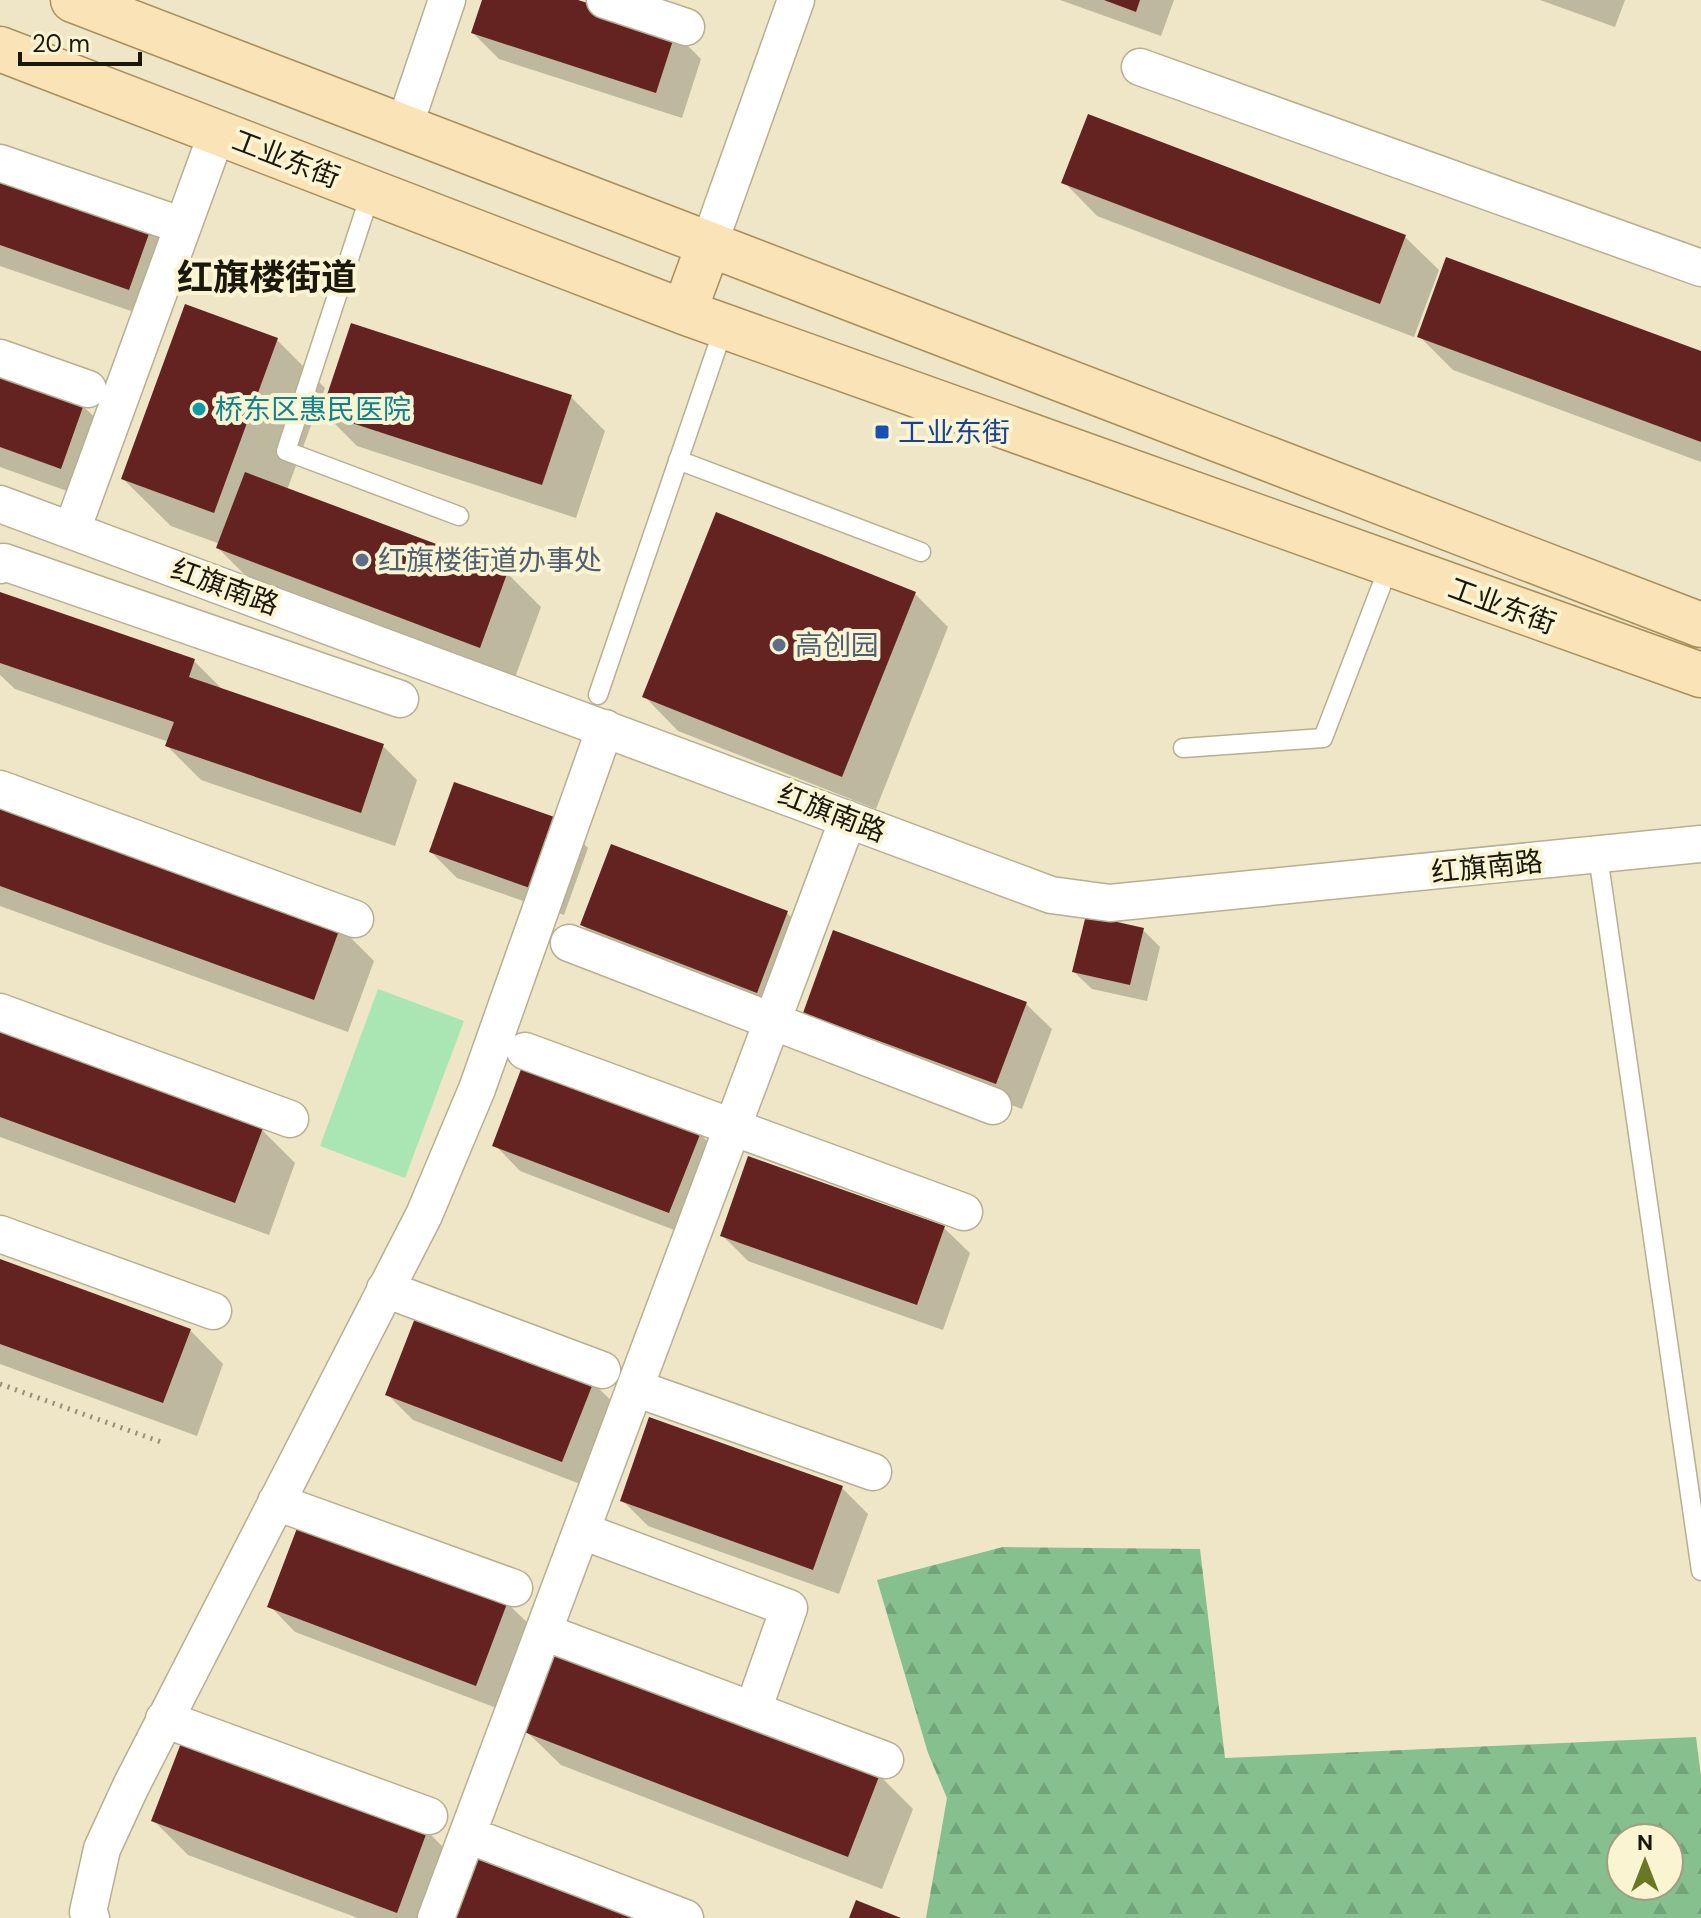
<svg xmlns="http://www.w3.org/2000/svg" width="1701" height="1918" viewBox="0 0 1701 1918" font-family="'DM Sans','Noto Sans SC',sans-serif">
<style>
.forest{fill:url(#forest-firs);fill-rule:evenodd}
.pitch{fill:#aae6b3}
.shadow{fill:#0003}
.building{fill:#642321}
.lines{fill:none;stroke-linecap:round;stroke-linejoin:round}
.service-casing{stroke:#b7af91;stroke-width:21}
.minor-casing{stroke:#b7af91;stroke-width:39}
.primary-casing{stroke:#a98f5a;stroke-width:47}
.path{stroke:#938e76;stroke-width:5;stroke-dasharray:2 6;stroke-linecap:butt}
.service{stroke:#fff;stroke-width:18}
.minor{stroke:#fff;stroke-width:36}
.primary{stroke:#fae3b6;stroke-width:44}
.culture-dot{fill:#0f9aa8;stroke:#fbf4d3;stroke-width:3}
.transit-dot{fill:#1a4fb4;stroke:#fbf4d3;stroke-width:3}
.service-dot{fill:#5c6f8a;stroke:#fbf4d3;stroke-width:3}
.labels{text-anchor:middle;dominant-baseline:central;stroke-width:8;stroke-linejoin:round;paint-order:stroke}
.street-label{font-size:28px;fill:#1a170b;stroke:#fbf4d3}
.culture-label{font-size:28px;fill:#0d838f;stroke:#fbf4d3;text-anchor:start}
.transit-label{font-size:28px;fill:#164399;stroke:#fbf4d3;text-anchor:start}
.service-label{font-size:28px;fill:#4e5e75;stroke:#fbf4d3;text-anchor:start}
.district-label{font-size:36px;font-weight:bold;fill:#1a170b;stroke:#fbf4d3}
</style>
<defs>
<pattern id="forest-firs" width="22" height="20" patternUnits="userSpaceOnUse" patternTransform="scale(2)"><rect width="22" height="20" fill="#85c08e"/><path d="M5 1l3.5 6h-7zM16 11l3.5 6h-7z" fill="#72a479"/></pattern>
</defs>
<rect width="100%" height="100%" fill="#eee6c6"/>
<path class="forest" d="M 1003,1547 L 1200,1549 L 1225,1758 L 1696,1737 L 1701,1776 L 1701,1918 L 926,1918 L 947,1798 L 928,1753 L 877,1580 ZM 1621,1838 L 1669,1838 L 1669,1886 L 1621,1886 Z"/>
<path class="pitch" d="M 378,989 L 464,1021 L 405,1178 L 320,1146 Z"/>
<path class="shadow" d="M 484,0 L 572,0 L 675,33 L 701,59 L 682,118 L 499,59 L 473,33 Z
M 1060,0 L 1174,0 L 1161,36 Z
M 1540,0 L 1625,0 L 1615,27 Z
M 0,178 L 150,229 L 184,263 L 163,322 L 0,266 Z
M 1064,182 L 1405,237 L 1439,270 L 1414,337 L 1097,216 Z
M 1419,336 L 1701,353 L 1701,462 L 1453,370 Z
M 277,340 L 325,388 L 287,490 L 507,573 L 541,607 L 514,680 L 252,582 L 218,548 L 220,544 L 171,526 L 123,479 Z
M 0,375 L 83,406 L 117,439 L 95,501 L 0,467 Z
M 571,397 L 605,431 L 576,518 L 357,446 L 323,412 Z
M 915,594 L 948,627 L 876,809 L 678,731 L 645,697 Z
M 0,600 L 194,661 L 225,692 L 383,746 L 417,780 L 395,846 L 201,780 L 167,746 L 169,742 L 15,689 L 0,675 Z
M 0,803 L 340,927 L 374,961 L 348,1032 L 0,906 Z
M 562,822 L 588,848 L 564,915 L 457,878 L 431,852 Z
M 787,913 L 813,939 L 783,1018 L 608,950 L 582,925 Z
M 1143,930 L 1160,947 L 1147,1001 L 1092,989 L 1074,972 Z
M 1026,1004 L 1052,1029 L 1022,1109 L 831,1038 L 805,1012 Z
M 0,1034 L 262,1130 L 295,1163 L 269,1235 L 0,1137 Z
M 700,1134 L 725,1159 L 695,1238 L 520,1171 L 495,1145 Z
M 944,1228 L 970,1253 L 943,1330 L 748,1261 L 722,1235 Z
M 0,1261 L 190,1330 L 223,1364 L 197,1436 L 0,1364 Z
M 593,1383 L 619,1408 L 588,1487 L 413,1420 L 387,1394 Z
M 842,1488 L 868,1514 L 839,1594 L 648,1526 L 622,1500 Z
M 507,1603 L 533,1628 L 502,1710 L 295,1632 L 270,1606 Z
M 527,1732 L 879,1775 L 913,1809 L 882,1889 L 561,1765 Z
M 154,1821 L 427,1831 L 461,1865 L 441,1918 L 358,1918 L 188,1855 Z"/>
<path class="building" d="M 482,0 L 578,0 L 676,31 L 656,93 L 471,33 Z
M 1104,0 L 1140,0 L 1136,12 Z
M 1088,114 L 1406,235 L 1380,304 L 1061,183 Z
M 0,175 L 151,228 L 129,290 L 0,245 Z
M 1446,257 L 1701,351 L 1701,442 L 1417,337 Z
M 185,304 L 278,338 L 214,513 L 121,479 Z
M 351,323 L 572,395 L 542,485 L 321,413 Z
M 0,373 L 84,404 L 61,469 L 0,447 Z
M 245,472 L 508,571 L 480,648 L 216,548 Z
M 716,512 L 916,592 L 842,777 L 642,697 Z
M 0,592 L 195,659 L 189,677 L 384,744 L 361,813 L 165,746 L 174,722 L 0,663 Z
M 454,782 L 563,820 L 538,891 L 429,852 Z
M 0,801 L 341,925 L 314,1000 L 0,886 Z
M 611,844 L 788,911 L 757,993 L 580,925 Z
M 1086,915 L 1144,928 L 1130,985 L 1072,972 Z
M 833,930 L 1027,1002 L 996,1084 L 803,1013 Z
M 0,1032 L 263,1128 L 235,1203 L 0,1117 Z
M 523,1064 L 701,1132 L 669,1213 L 492,1146 Z
M 748,1156 L 945,1226 L 917,1305 L 720,1236 Z
M 0,1259 L 191,1329 L 163,1403 L 0,1344 Z
M 417,1313 L 594,1381 L 562,1462 L 385,1395 Z
M 649,1417 L 843,1486 L 813,1570 L 620,1501 Z
M 299,1523 L 508,1601 L 476,1686 L 267,1607 Z
M 556,1649 L 880,1774 L 848,1857 L 524,1732 Z
M 183,1738 L 428,1829 L 397,1913 L 151,1821 Z
M 477,1859 L 634,1918 L 454,1918 Z
M 856,1900 L 901,1918 L 849,1918 Z"/>
<g class="lines">
<defs>
<path id="service" d="M 371,192 L 286,451 L 459,516
M 678,460 L 921,552
M 598,695 L 724,327
M 1183,748 L 1323,738 L 1389,566
M 1598,856 L 1701,1571"/>
<path id="minor" d="M 605,0 L 686,27
M 1140,67 L 1701,268
M 404,127 L 447,0
M 0,163 L 183,226
M 709,244 L 796,0
M 0,358 L 88,389
M 0,504 L 1051,895 L 1110,903 L 1701,844
M 72,530 L 217,133
M 0,565 L 4,562 L 400,699
M 0,789 L 355,919
M 569,943 L 993,1106
M 0,1012 L 290,1119
M 525,1051 L 964,1212
M 0,1234 L 213,1311
M 385,1289 L 602,1370
M 635,1388 L 873,1472
M 276,1502 L 514,1588
M 582,1531 L 789,1608 L 753,1710
M 544,1632 L 885,1760
M 164,1719 L 429,1816
M 468,1835 L 685,1918
M 91,1918 L 88,1912 L 102,1849 L 131,1786 L 424,1215 L 477,1089 L 605,728
M 436,1918 L 848,819"/>
<path id="primary" d="M 73,0 L 1701,625
M 0,49 L 684,312 L 1701,675
M 684,312 L 709,244"/>
</defs>
<use href="#service" class="service-casing"/>
<use href="#minor" class="minor-casing"/>
<use href="#primary" class="primary-casing"/>
<path class="path" d="M 0,1384 L 161,1442"/>
<use href="#service" class="service"/>
<use href="#minor" class="minor"/>
<use href="#primary" class="primary"/>
</g>
<circle class="culture-dot" cx="199" cy="409" r="8"/>
<rect class="transit-dot" x="874" y="424" width="16" height="16" rx="4"/>
<g class="service-dot">
<circle cx="362" cy="560" r="8"/>
<circle cx="779" cy="645" r="8"/>
</g>
<g class="labels">
<g class="street-label">
<text transform="translate(286 159) rotate(21)">工业东街</text>
<text transform="translate(225 587) rotate(20)">红旗南路</text>
<text transform="translate(1502 606) rotate(20)">工业东街</text>
<text transform="translate(832 813) rotate(21)">红旗南路</text>
<text transform="translate(1487 867) rotate(-6)">红旗南路</text>
</g>
<g class="culture-label">
<text x="215" y="409">桥东区惠民医院</text>
</g>
<g class="transit-label">
<text x="898" y="432">工业东街</text>
</g>
<g class="service-label">
<text x="378" y="560">红旗楼街道办事处</text>
<text x="795" y="645">高创园</text>
</g>
<g class="district-label">
<text x="267" y="277">红旗楼街道</text>
</g>
</g>
<g transform="translate(1645 1862)"><circle r="38" fill="#fbf4d3" stroke="#a19c83" stroke-width="2"/>
<path d="M0-6L14 30L0 20L-14 30Z" fill="#6a7825"/>
<text y="-12" font-size="22" font-weight="bold" text-anchor="middle" fill="#1a170b">N</text>
</g>
<path d="M20 52v12h120v-12" fill="none" stroke="#1a170b" stroke-width="4"/>
<text x="32" y="52" font-size="24" fill="#1a170b" stroke="#fbf4d3" stroke-width="6" paint-order="stroke">20 m</text>
</svg>
